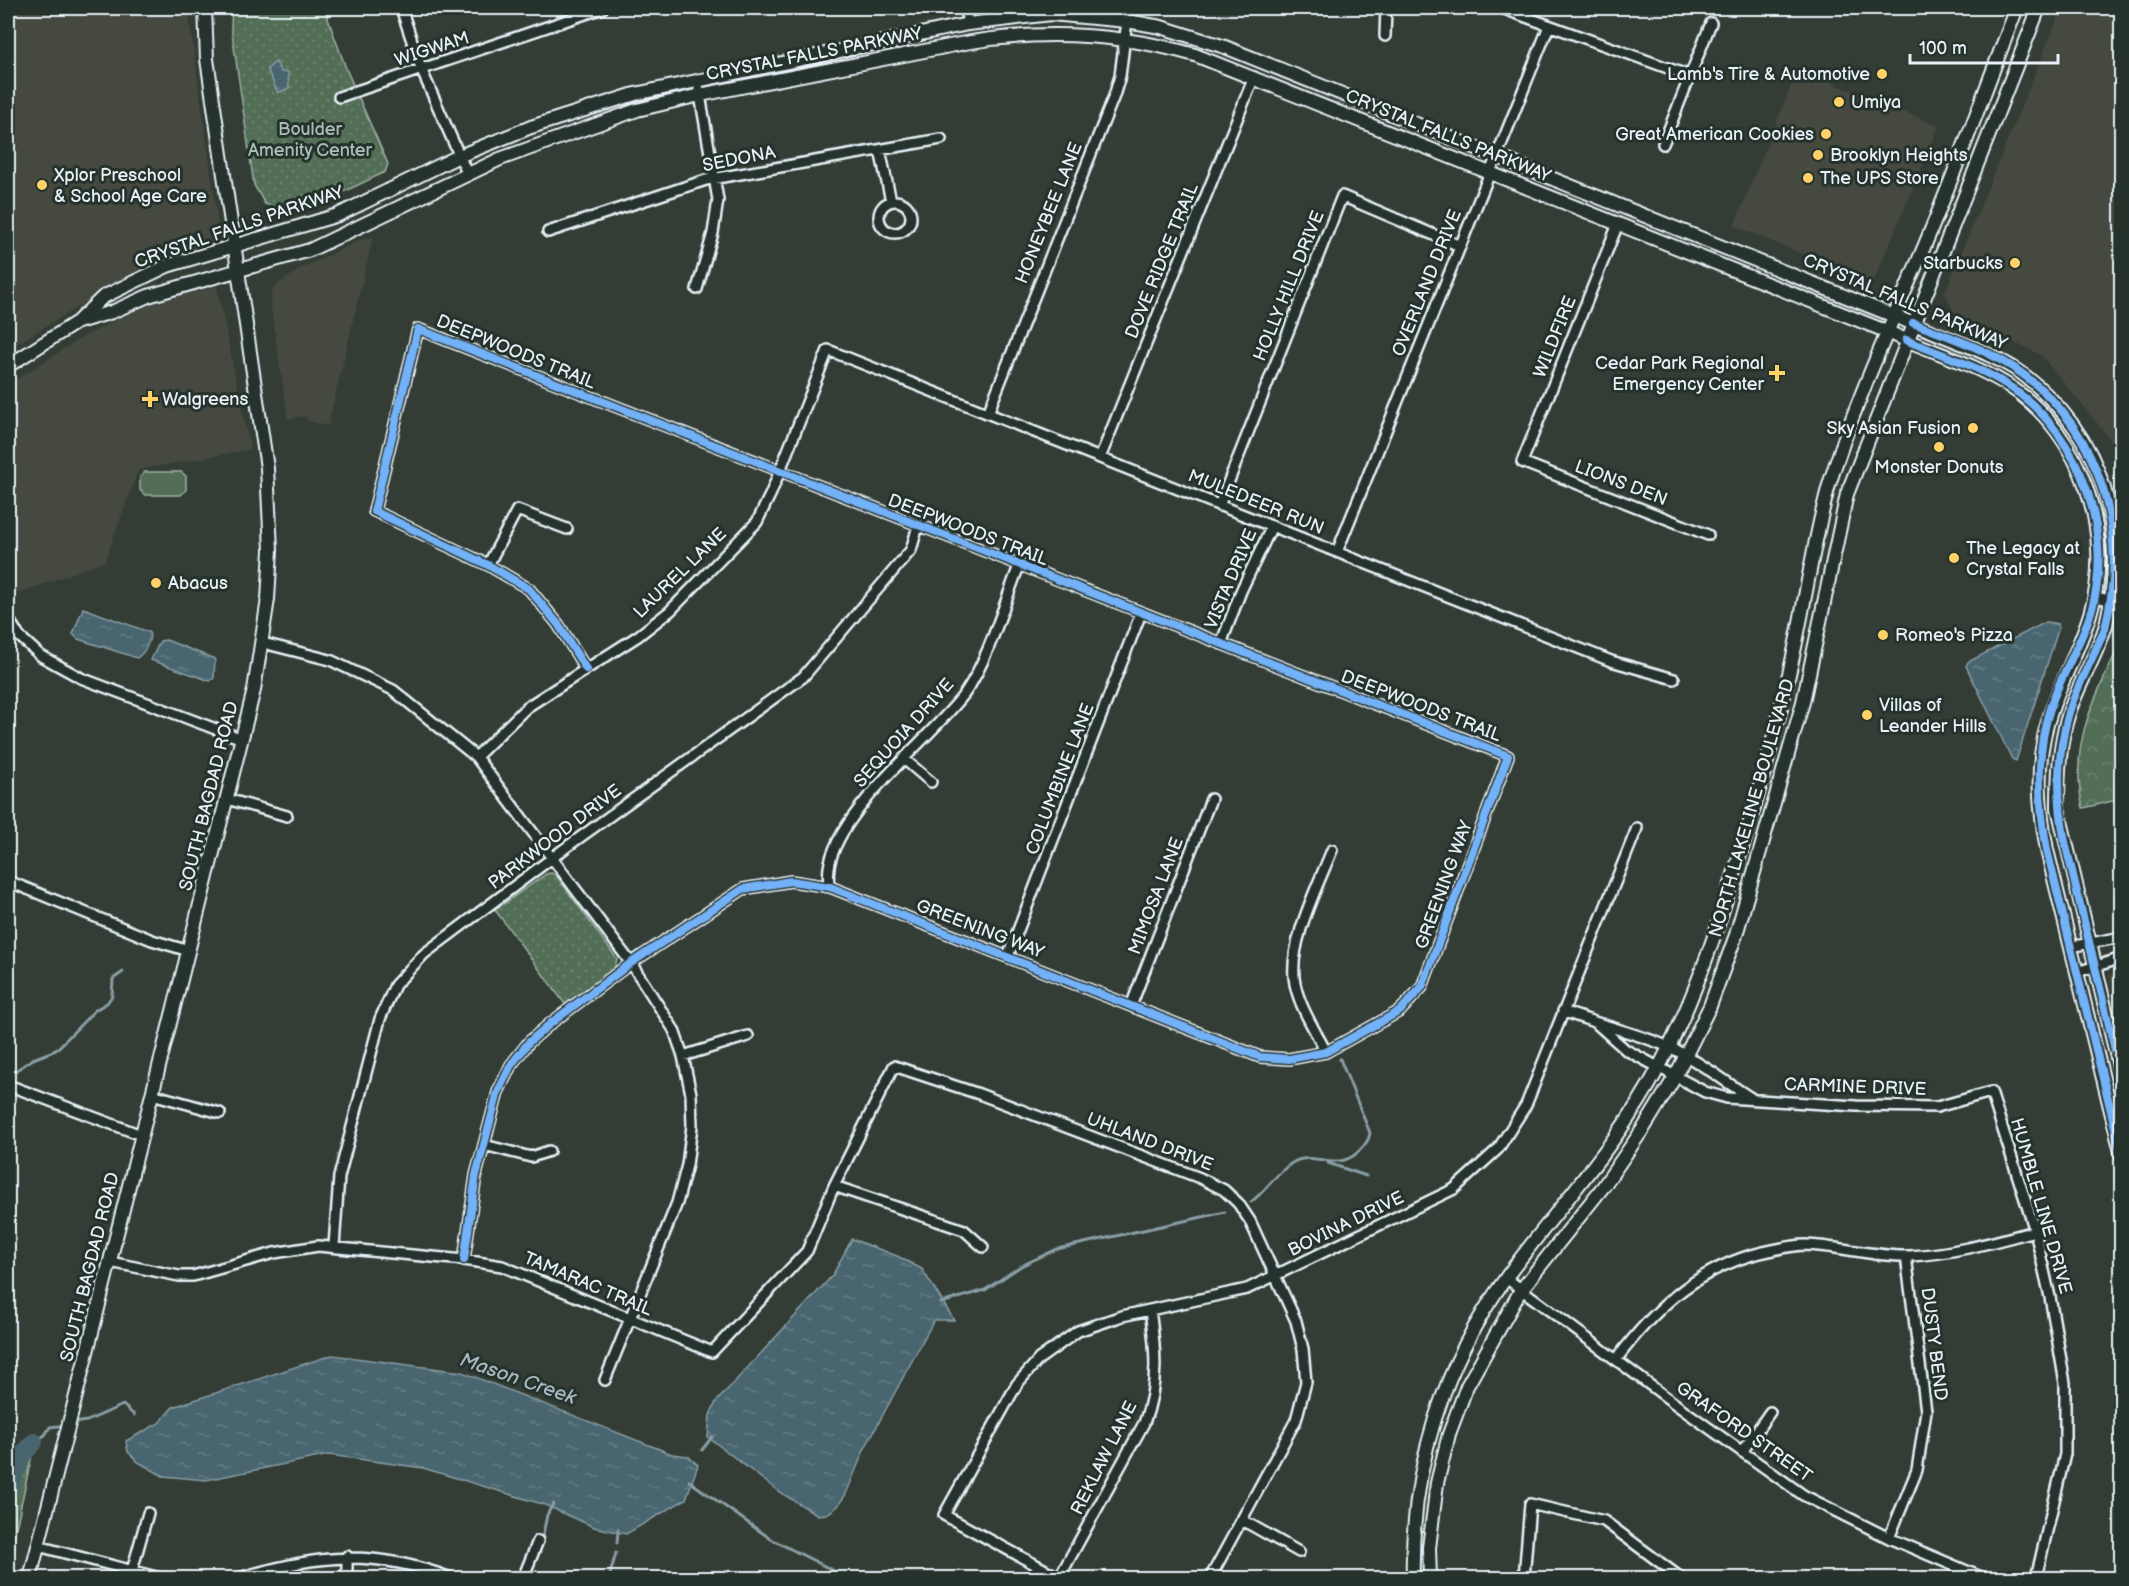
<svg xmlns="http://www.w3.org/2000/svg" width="2129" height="1586" viewBox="0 0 2129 1586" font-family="'Balsamiq Sans',sans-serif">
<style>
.built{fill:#454a3f}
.grass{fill:#526e56;stroke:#9db0a7;stroke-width:1.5}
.forest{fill:url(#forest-crowns);stroke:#9db0a7;stroke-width:1.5}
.park{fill:url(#park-dots);stroke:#9db0a7;stroke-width:1.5}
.water{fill:url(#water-ripples);stroke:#899ea6;stroke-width:1.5}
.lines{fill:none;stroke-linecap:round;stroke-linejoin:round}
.stream{stroke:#899ea6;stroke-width:3}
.river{stroke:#49666f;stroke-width:18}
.street-casing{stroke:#e8f1f8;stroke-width:14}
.secondary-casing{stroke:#e8f1f8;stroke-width:16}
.street{stroke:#26332d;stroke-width:9}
.secondary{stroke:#26332d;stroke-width:12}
.cycleway-casing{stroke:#26332d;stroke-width:11}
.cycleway{stroke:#73b2f8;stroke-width:8}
.poi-dot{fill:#ffd166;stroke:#26332d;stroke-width:2}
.labels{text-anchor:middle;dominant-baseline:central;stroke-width:6;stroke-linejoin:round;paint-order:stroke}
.street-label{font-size:18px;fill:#e8f1f8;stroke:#26332d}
.poi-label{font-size:18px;fill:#e8f1f8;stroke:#26332d;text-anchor:start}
.park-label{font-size:18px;fill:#acbdb7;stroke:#26332d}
.water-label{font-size:20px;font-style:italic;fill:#a8b9c1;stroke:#26332d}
</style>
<defs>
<pattern id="forest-crowns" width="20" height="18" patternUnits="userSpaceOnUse" patternTransform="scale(1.5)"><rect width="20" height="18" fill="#526e56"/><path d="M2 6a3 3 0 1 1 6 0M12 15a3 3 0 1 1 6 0" fill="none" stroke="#6b836f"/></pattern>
<pattern id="park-dots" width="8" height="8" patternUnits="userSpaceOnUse" patternTransform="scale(1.5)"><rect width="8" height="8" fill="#526e56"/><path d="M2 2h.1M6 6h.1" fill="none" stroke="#6b836f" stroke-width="1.8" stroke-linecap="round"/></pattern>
<pattern id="water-ripples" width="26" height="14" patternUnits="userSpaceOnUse" patternTransform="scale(1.5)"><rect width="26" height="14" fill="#49666f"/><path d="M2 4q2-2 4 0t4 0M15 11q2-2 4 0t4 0" fill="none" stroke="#637c84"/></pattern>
</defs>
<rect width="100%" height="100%" fill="#343d35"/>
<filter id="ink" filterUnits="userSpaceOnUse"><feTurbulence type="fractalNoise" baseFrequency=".0167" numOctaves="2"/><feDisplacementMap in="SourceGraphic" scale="12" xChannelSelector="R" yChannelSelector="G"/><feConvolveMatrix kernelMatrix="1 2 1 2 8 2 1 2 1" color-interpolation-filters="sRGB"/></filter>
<g filter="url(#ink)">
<path class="built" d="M 8,8 L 185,8 L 188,10 L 219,230 L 216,243 L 166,260 L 116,284 L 8,349 Z
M 2062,8 L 2121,8 L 2122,449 L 2117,452 L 2107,435 L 2041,355 L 1955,316 L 1945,292 Z
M 1798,69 L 1939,126 L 1873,283 L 1734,226 Z
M 373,237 L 328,426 L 309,421 L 305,416 L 288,419 L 271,307 L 272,289 L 300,269 L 363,239 Z
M 217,287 L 250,449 L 138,470 L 105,561 L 8,597 L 8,385 L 78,340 L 159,297 Z
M 2121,970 L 2122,970 L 2121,1029 L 2109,975 Z"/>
<path class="grass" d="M 145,472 L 181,472 L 186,476 L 186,490 L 181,495 L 145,495 L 140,490 L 140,477 Z"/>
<path class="forest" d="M 2121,641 L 2121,799 L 2083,808 C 2068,741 2095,700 2121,641 Z
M 29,1441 L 33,1450 L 13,1542 L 8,1541 L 8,1469 Z"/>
<path class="park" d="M 232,8 L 324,8 L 347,71 L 388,164 L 385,172 L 327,200 L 286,210 L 265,204 L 254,185 L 231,26 Z
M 551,873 L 556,875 L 617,959 L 614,970 L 565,1004 L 495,910 L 546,874 Z"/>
<path class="water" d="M 276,62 L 281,72 L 288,72 L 289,88 L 278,93 L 267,69 Z
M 83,608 L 149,632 C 152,641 144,653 137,658 L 78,639 L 73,634 Z
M 2046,622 L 2058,624 L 2059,627 L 2016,761 L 2012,759 L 1966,666 L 1968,662 Z
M 166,640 L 215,659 L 214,678 L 210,681 L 151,660 L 160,641 Z
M 852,1239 L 897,1256 L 922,1269 L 954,1320 L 934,1320 L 864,1450 L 846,1494 L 838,1506 L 827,1514 L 818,1515 L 779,1492 L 708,1437 L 710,1415 L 716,1402 L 832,1276 Z
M 332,1355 L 462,1372 L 672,1454 L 688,1456 L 698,1465 L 686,1499 L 626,1534 L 594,1527 L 545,1505 L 423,1468 L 329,1455 L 206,1480 L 163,1476 L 138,1462 L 128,1452 L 126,1441 L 159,1423 L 173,1407 Z"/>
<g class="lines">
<path class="stream" d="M 8,1076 L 33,1059 L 56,1050 L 95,1010 L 107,1003 L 112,996 L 113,979 L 123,972
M 1328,1163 L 1366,1176
M 1251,1202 C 1266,1191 1276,1173 1292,1163 C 1314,1149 1338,1175 1361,1149 C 1366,1144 1369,1140 1370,1133 L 1340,1059
M 941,1303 L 985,1290 L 1021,1266 L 1057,1249 L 1225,1212
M 73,1423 L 87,1421 L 123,1405 L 134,1415
M 34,1442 L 45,1435 L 50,1427 L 66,1425
M 702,1450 L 712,1437
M 689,1481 L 771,1539 L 848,1578
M 542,1539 L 547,1515 L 553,1504
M 617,1543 L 618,1530
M 609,1578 L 616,1553"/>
<path class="river" d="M 8,1490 L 20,1458 L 34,1442"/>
<defs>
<path id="street" d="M 401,8 L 422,71 L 467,173
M 965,8 L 968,24
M 1501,8 L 1690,76
M 1385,36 L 1386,8
M 339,97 L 603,8
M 1663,144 L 1711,23
M 880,150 L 891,201
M879 217a16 16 0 1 1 32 0a16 16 0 1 1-32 0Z
M 1618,224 L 1522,462 L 1708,535
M 548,232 L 706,180 L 941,139
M 697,289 L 713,233 L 718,200 L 699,89
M 988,413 L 1114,96 L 1120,76 L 1127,21
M 1100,458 L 1254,77
M 1219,506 L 1342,196 L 1460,246
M 1337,552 L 1549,26
M 488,565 L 517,510 L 567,529
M 2094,597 L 2122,602
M 8,618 L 19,636 L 41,656 L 81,678 L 242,739
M 263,643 L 330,660 L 393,690 L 476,757 L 631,963 L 674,1030 L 683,1056 L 691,1094 L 692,1126 L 687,1165 L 677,1203 L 605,1380
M 1221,644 L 1241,591 L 1272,526
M 476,757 L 527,707 L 638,636 L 670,611 L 757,522 L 771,493 L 828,350 L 1611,661 L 1674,679
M 904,759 L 931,782
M 227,799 L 287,816
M 8,881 L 152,940 L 189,951
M 830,887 C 813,828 933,738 965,693 C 988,660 1004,604 1019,566
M 2070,947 L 2122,937
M 1008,956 L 1141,613
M 2077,972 L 2122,958
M 1131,1006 L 1211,799
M 1563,1011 C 1598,1025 1634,1032 1669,1047 C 1698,1060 1724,1081 1751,1098
M 1598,1025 L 1626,1050 L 1705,1092 L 1727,1098 L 1856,1106 L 1937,1107 L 1991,1092 L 2035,1231 L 2050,1297 L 2065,1383 L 2065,1454 L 2036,1578
M 1326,1052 C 1315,1030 1300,1008 1295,984 C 1287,945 1318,886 1332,850
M 683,1056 L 748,1036
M 8,1085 L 141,1135
M 152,1094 L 220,1113
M 484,1145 L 531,1157 L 549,1151
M 834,1186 L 964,1230 L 983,1247
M 334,1246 L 339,1177 L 380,1019 L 395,985 L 424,954 L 568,846 L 803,677 L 911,550 L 918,526
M 464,1260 L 476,1175 L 498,1092 L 511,1065 L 529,1042 L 551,1023 L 631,963 L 743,889 L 791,881 L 830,887 L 1260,1057 L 1289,1059 L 1326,1052 L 1400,1011 L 1422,987 L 1508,756 L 418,329 L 374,511 L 488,565 L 529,589 L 558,624 L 586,669
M 110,1262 L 179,1276 L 193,1276 L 274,1253 L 318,1246 L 464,1260 L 502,1266 L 712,1352 L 807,1251 L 834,1186 L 894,1066 L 979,1094 L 1200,1178 L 1224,1190 L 1238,1203 L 1250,1221 L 1296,1321 L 1303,1349 L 1306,1382 L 1296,1420 L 1210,1578
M 1506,1278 L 1678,1406 L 1803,1495 L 1889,1538 L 1983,1578
M 1616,1360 C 1657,1305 1703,1263 1773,1250 C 1783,1248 1794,1245 1805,1245 C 1839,1246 1875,1257 1909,1256 C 1953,1254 1993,1242 2035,1231
M 1742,1452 L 1770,1412
M 1242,1520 L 1299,1552
M 1889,1538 L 1917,1470 L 1926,1411 L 1906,1256
M 38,1546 L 160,1578
M 130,1578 L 148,1513
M 239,1578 C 318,1554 373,1549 451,1578
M 347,1578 L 347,1556
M 523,1578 L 538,1541
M 1059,1578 L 1144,1423 C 1159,1384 1156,1351 1150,1310
M 1060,1578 L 944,1515 L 1017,1384 L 1039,1359 L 1078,1331 L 1122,1316 L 1247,1289 L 1454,1189 L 1498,1149 L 1526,1105 L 1637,828
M 1524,1578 L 1530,1504 L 1604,1521 L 1681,1578"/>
<path id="secondary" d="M 78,322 L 112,312 L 148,296 L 310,250 L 500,159 L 637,110 L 700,95 L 965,43 C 1044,29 1118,33 1195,55 L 1888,332 C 1928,351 1975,363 2012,388 C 2082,435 2115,534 2090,614 C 2077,657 2053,693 2044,737 C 2036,775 2040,812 2047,850 L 2122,1156
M 8,366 L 77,322 L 103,297 L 167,266 L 338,215 L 459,156 L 531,127 L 635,94 L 968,24 L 1051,14 L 1127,21 L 1161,27 L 1225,47 L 1976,349 C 1992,357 2010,364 2024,375 C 2104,437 2129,528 2106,625 C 2097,655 2079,683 2069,713 C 2059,743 2058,776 2058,808 L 2122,1079
M 30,1578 L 254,690 L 268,599 L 271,550 L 267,468 L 207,59 L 205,8
M 1413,1578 C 1410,1468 1443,1364 1508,1275 C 1559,1206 1619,1143 1659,1067 C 1698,993 1722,915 1746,835 C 1763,778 1779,720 1792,661 C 1805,603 1813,543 1829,485 C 1854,404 1891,325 1924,247 C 1957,168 1986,87 2017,8
M 1430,1578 L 1429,1548 L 1437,1483 L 1449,1434 L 1467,1386 L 1521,1290 L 1603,1187 L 1645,1126 L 1675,1077 L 1710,1006 L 1736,935 L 1803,702 L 1847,494 L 2039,8"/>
</defs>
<use href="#street" class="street-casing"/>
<use href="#secondary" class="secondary-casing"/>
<use href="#street" class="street"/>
<use href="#secondary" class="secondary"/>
<defs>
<path id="cycleway" d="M 1913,323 C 1950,337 1992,351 2024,375 C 2102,434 2129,534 2105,628 C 2094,658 2076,686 2068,716 C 2056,759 2057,799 2065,842 L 2122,1079
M 1906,340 C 1941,355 1982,367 2013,389 C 2081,436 2116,535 2090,615 C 2080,645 2063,672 2052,702 C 2035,751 2038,800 2047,850 L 2122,1156
M 464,1260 L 476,1175 L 498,1092 L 511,1065 L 529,1042 L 551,1023 L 631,963 L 743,889 L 791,881 L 830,887 L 1260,1057 L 1289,1059 L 1326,1052 L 1400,1011 L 1422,987 L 1508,756 L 418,329 L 374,511 L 488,565 L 529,589 L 558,624 L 586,669"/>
</defs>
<use href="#cycleway" class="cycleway-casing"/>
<use href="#cycleway" class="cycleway"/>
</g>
</g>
<g class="poi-dot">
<circle cx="1882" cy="74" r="6"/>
<circle cx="1839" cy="102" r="6"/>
<circle cx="1826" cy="134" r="6"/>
<circle cx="1818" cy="155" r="6"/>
<circle cx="1808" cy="178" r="6"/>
<circle cx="42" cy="185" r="6"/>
<circle cx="2015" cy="263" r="6"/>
<path d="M1774 364h6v6h6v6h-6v6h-6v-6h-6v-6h6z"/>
<path d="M147 390h6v6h6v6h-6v6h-6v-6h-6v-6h6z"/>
<circle cx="1973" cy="428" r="6"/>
<circle cx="1939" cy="447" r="6"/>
<circle cx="1954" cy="558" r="6"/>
<circle cx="156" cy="583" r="6"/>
<circle cx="1883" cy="635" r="6"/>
<circle cx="1867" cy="715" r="6"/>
</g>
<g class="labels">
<g class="street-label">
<text transform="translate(432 49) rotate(-18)">WIGWAM</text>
<text transform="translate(814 54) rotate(-11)">CRYSTAL FALLS PARKWAY</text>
<text transform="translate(1448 136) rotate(22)">CRYSTAL FALLS PARKWAY</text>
<text transform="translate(739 159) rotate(-11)">SEDONA</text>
<text transform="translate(1049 213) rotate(-68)">HONEYBEE LANE</text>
<text transform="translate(239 227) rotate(-19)">CRYSTAL FALLS PARKWAY</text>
<text transform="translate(1162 261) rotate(-68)">DOVE RIDGE TRAIL</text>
<text transform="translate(1427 283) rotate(-68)">OVERLAND DRIVE</text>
<text transform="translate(1289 286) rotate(-68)">HOLLY HILL DRIVE</text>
<text transform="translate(1905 302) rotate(23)">CRYSTAL FALLS PARKWAY</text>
<text transform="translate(1555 337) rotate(-68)">WILDFIRE</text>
<text transform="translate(516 352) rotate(22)">DEEPWOODS TRAIL</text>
<text transform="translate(1621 483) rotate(21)">LIONS DEN</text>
<text transform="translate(1256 502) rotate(22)">MULEDEER RUN</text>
<text transform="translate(968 530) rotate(21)">DEEPWOODS TRAIL</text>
<text transform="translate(680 573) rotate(-44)">LAUREL LANE</text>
<text transform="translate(1231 579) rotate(-67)">VISTA DRIVE</text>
<text transform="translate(1421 706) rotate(21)">DEEPWOODS TRAIL</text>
<text transform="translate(904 733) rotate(-48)">SEQUOIA DRIVE</text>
<text transform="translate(1060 779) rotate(-69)">COLUMBINE LANE</text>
<text transform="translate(209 796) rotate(-76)">SOUTH BAGDAD ROAD</text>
<text transform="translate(1752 808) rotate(-74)">NORTH LAKELINE BOULEVARD</text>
<text transform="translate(555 837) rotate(-37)">PARKWOOD DRIVE</text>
<text transform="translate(1444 885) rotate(-70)">GREENING WAY</text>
<text transform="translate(1156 896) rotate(-69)">MIMOSA LANE</text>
<text transform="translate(980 929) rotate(21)">GREENING WAY</text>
<text transform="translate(1855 1087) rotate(2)">CARMINE DRIVE</text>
<text transform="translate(1150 1142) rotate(21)">UHLAND DRIVE</text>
<text transform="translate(2041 1206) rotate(74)">HUMBLE LINE DRIVE</text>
<text transform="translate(1346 1224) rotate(-26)">BOVINA DRIVE</text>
<text transform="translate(90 1267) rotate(-76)">SOUTH BAGDAD ROAD</text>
<text transform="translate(588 1284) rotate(23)">TAMARAC TRAIL</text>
<text transform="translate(1934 1344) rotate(83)">DUSTY BEND</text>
<text transform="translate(1744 1432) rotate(35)">GRAFORD STREET</text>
<text transform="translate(1104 1458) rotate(-63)">REKLAW LANE</text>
</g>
<g class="poi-label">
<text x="1870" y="74" text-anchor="end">Lamb's Tire &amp; Automotive</text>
<text x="1851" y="102">Umiya</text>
<text x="1814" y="134" text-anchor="end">Great American Cookies</text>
<text x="1830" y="155">Brooklyn Heights</text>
<text x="54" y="175">Xplor Preschool<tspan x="54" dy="21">&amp; School Age Care</tspan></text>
<text x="1820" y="178">The UPS Store</text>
<text x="2003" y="263" text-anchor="end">Starbucks</text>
<text x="1764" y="363" text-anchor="end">Cedar Park Regional<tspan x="1764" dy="21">Emergency Center</tspan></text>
<text x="162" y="399">Walgreens</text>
<text x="1961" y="428" text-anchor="end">Sky Asian Fusion</text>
<text x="1939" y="467" text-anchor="middle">Monster Donuts</text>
<text x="1966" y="548">The Legacy at<tspan x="1966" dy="21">Crystal Falls</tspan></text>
<text x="168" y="583">Abacus</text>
<text x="1895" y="635">Romeo's Pizza</text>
<text x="1879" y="705">Villas of<tspan x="1879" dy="21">Leander Hills</tspan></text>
</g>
<g class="park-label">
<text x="310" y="129">Boulder<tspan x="310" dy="21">Amenity Center</tspan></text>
</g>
<g class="water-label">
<text transform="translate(518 1379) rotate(19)">Mason Creek</text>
</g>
</g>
<rect width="2129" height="1586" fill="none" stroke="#26332d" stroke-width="30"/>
<rect x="15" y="15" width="2099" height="1556" fill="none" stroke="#e8f1f8" stroke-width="2" filter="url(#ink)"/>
<path d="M1910 54v9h148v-9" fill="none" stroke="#e8f1f8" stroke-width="3"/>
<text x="1919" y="54" font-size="18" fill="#e8f1f8" stroke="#26332d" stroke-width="4.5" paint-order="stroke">100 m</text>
</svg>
